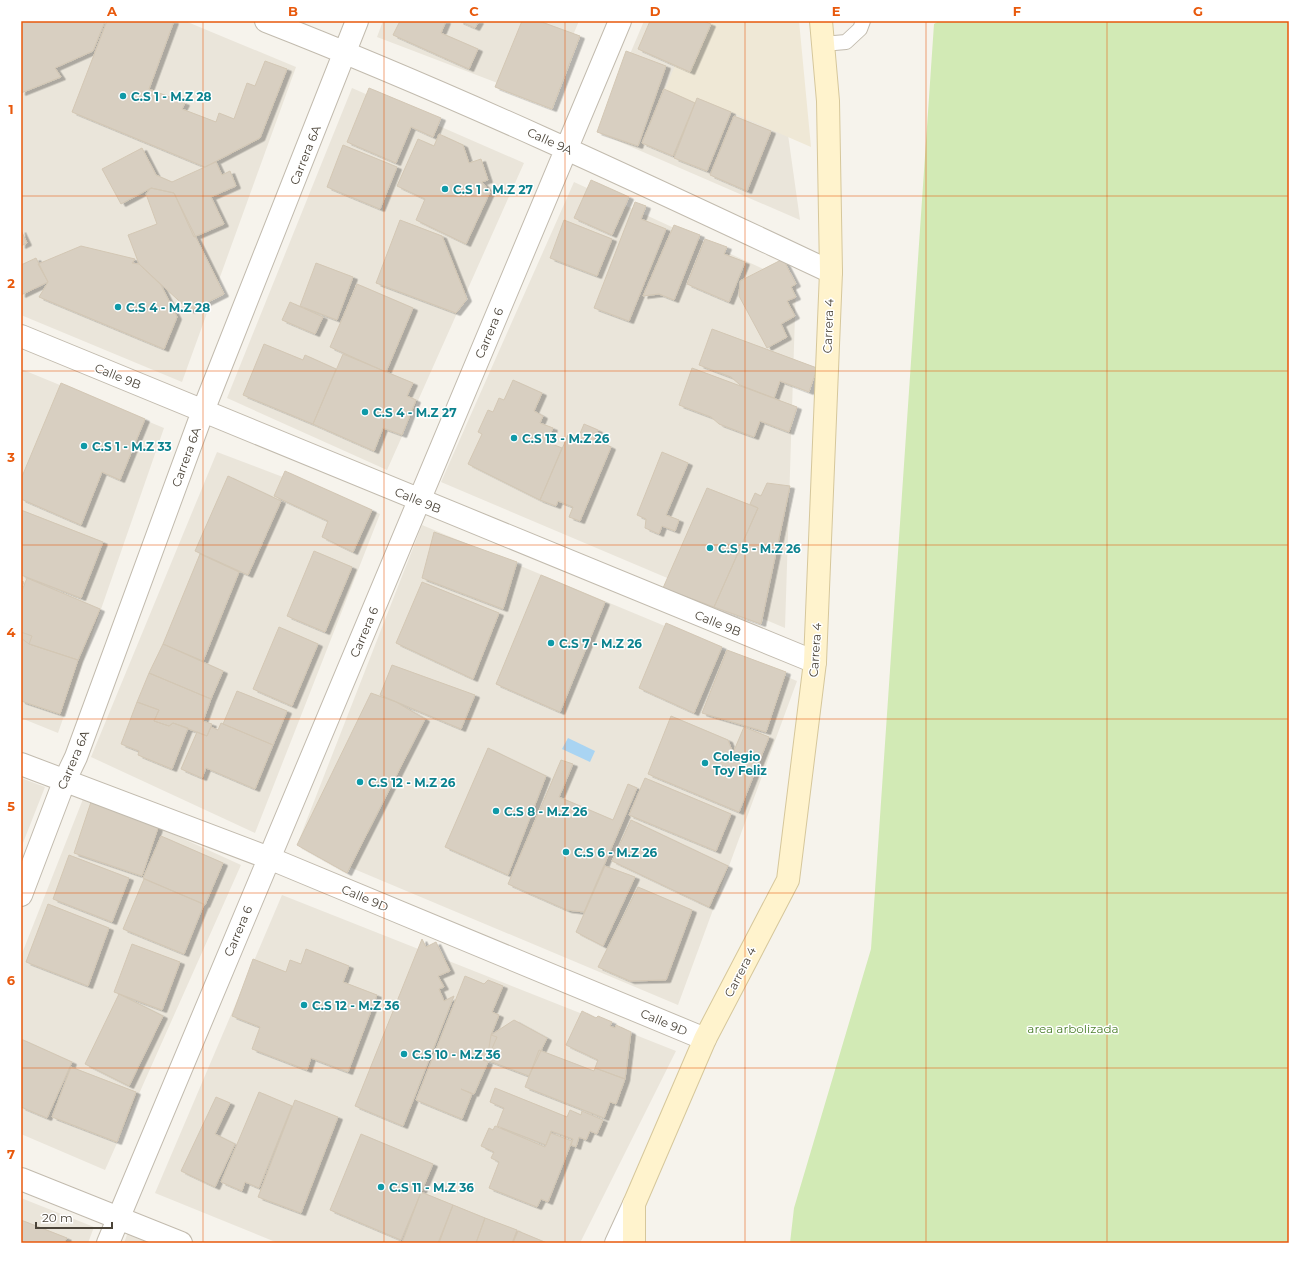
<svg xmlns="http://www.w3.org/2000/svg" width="1310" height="1264" viewBox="0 0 1310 1264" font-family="Montserrat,sans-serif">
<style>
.residential{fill:#eae5da}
.education{fill:#efe8d6}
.green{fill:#d2eab5}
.water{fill:#a9d4f2}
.building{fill:#d8cfc1;stroke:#d3c7b4;filter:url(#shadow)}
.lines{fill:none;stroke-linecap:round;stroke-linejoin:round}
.lane-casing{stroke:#c2bbae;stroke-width:16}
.street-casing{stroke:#c2bbae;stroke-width:24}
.secondary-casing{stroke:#d6c79b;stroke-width:24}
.lane{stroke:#fff;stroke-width:14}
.street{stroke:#fff;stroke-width:22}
.secondary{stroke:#fff3cd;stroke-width:22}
.grid{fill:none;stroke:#e8590c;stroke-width:1;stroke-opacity:0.55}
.culture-dot{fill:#0f9aa8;stroke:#fff;stroke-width:1.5}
.labels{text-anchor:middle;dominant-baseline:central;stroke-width:3;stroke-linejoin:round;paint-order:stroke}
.culture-label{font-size:12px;font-weight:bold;fill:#0d838f;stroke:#fff;text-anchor:start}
.street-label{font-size:12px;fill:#4b4439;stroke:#fff}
.park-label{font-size:12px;fill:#4a7f2a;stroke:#fff}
.neatline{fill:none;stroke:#e8590c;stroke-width:1.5}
.grid-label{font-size:13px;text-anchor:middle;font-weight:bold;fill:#e8590c}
</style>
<defs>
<filter id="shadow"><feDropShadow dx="4.5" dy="2.5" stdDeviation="0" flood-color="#0004"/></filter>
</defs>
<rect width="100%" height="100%" fill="#f6f3ec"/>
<path class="residential" d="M 21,21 L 185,21 L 296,67 L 182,382 L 21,315 Z
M 383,21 L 579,21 L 545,101 L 377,37 Z
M 644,21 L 772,21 L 800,220 L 597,132 Z
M 352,88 L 524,163 L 387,470 L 227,398 Z
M 574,182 L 796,284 L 785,628 L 441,482 Z
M 21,369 L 164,428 L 58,733 L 21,718 Z
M 217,452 L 380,514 L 255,833 L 91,757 Z
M 422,525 L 797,681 L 678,1005 L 297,845 Z
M 21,778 L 45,787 L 21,848 Z
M 85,794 L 241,865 L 105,1170 L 21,1134 L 21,956 Z
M 282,895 L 676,1051 L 580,1243 L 278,1243 L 155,1193 Z
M 21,1198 L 94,1227 L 88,1243 L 21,1243 Z
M 128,1232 L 153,1243 L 124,1243 Z"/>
<path class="education" d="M 650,21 L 799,21 L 811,147 L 698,98 L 673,156 L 642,143 L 675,66 L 638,49 Z"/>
<path class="green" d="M 939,21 L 1289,21 L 1289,1243 L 790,1243 L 794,1208 L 871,949 L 934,24 Z"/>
<path class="water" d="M 568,738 L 595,751 L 590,762 L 562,749 Z"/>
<path class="building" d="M 21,21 L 105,21 L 93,51 L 55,68 L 61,77 L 21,93 Z
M 107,21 L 174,21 L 149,89 L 185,103 L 182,109 L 216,122 L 219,113 L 234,119 L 247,83 L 255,86 L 265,61 L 287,69 L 260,138 L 205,167 L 72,112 Z
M 400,21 L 446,21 L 441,33 L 478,49 L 469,69 L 393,35 Z
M 459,21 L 479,21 L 475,28 Z
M 522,21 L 539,21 L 580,36 L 552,109 L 495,87 Z
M 650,21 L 703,21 L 711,24 L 690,72 L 638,49 Z
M 626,51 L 666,66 L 638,146 L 597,132 Z
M 369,88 L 441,118 L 433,137 L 411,127 L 396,163 L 347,142 Z
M 664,89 L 695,103 L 673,156 L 642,143 Z
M 697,98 L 731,112 L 707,171 L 674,158 Z
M 734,116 L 771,131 L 747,191 L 710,175 Z
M 439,134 L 463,145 L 469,163 L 481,159 L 488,180 L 482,182 L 490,192 L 466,244 L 416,220 L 425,199 L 397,186 L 418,139 L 434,146 Z
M 343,145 L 397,167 L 380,209 L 327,187 Z
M 142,148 L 156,175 L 172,182 L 216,162 L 222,175 L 230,171 L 236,186 L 211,197 L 224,224 L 194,237 L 174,193 L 151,188 L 121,204 L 102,169 Z
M 591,180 L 629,197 L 612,235 L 574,218 Z
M 151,188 L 174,193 L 224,294 L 190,311 L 139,264 L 128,235 L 157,224 L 146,194 Z
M 635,202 L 646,206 L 641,219 L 666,229 L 629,321 L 594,308 Z
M 400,220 L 442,236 L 467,299 L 456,313 L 376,283 Z
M 564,220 L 612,239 L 597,276 L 550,258 Z
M 674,225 L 700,235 L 674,300 L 659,294 L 643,296 Z
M 21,230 L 27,243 L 21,246 Z
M 705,239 L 727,247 L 724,254 L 745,262 L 729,302 L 687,284 Z
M 81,246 L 135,259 L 132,263 L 139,264 L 161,285 L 177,317 L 164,349 L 39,297 L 48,282 L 38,264 Z
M 36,258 L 48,282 L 21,295 L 21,265 Z
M 783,259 L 796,284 L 791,287 L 796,297 L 787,301 L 795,316 L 781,324 L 787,337 L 767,348 L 739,296 L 740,281 Z
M 316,263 L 353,277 L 337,320 L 300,306 Z
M 357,284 L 413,308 L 386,372 L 330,347 Z
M 290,302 L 323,317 L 315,334 L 282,320 Z
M 712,329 L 817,368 L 809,392 L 780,381 L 774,398 L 740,385 L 731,377 L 699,365 Z
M 264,344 L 303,360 L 305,355 L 336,369 L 313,424 L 243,395 Z
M 343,354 L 413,383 L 407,396 L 416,400 L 402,435 L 383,428 L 374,451 L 313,424 Z
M 692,368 L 797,407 L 789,432 L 760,421 L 754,437 L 719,424 L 711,417 L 679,405 Z
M 513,380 L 542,393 L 534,411 L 543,416 L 540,423 L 553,428 L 547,442 L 562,448 L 540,500 L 468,464 L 482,434 L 478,432 L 488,410 L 493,412 L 499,398 L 504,400 Z
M 61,383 L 145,419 L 120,480 L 102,472 L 81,525 L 21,499 L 21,479 Z
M 584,424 L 598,430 L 594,439 L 611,447 L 580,521 L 569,517 L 573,507 L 558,501 L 556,506 L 540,500 L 568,435 L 579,436 Z
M 662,452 L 688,463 L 666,515 L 679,520 L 675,531 L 662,526 L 659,534 L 645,528 L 646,519 L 637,515 Z
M 285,471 L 372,510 L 353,552 L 322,537 L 328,521 L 274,496 Z
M 228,476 L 281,501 L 248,575 L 195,551 Z
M 767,483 L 790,486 L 761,624 L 714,607 L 758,508 L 750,504 L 755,493 L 761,496 Z
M 707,488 L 758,508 L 714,607 L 663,588 Z
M 21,510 L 103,542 L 81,598 L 21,575 Z
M 434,532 L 517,562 L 503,609 L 422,578 Z
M 314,551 L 352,567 L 325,632 L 287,616 Z
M 200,554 L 239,572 L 203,661 L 163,644 Z
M 541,575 L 605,602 L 560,712 L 496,684 Z
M 27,578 L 100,609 L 78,660 L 29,644 L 21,638 L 21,593 Z
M 21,581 L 24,582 L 21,591 Z
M 422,582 L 499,613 L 473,679 L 396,643 Z
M 666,623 L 722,647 L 694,713 L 639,688 Z
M 279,627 L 318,644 L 292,706 L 253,689 Z
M 21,632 L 32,636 L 29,644 L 78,660 L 60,714 L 21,701 Z
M 163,644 L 223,671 L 211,699 L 149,673 Z
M 727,650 L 786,672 L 766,732 L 702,713 Z
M 392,665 L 475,695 L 461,729 L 380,695 Z
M 149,673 L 211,699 L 203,721 L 212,724 L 207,736 L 173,723 L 169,726 L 154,721 L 159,710 L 137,702 Z
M 237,691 L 287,711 L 273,745 L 223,724 Z
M 371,693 L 396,702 L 425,719 L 347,873 L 297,845 Z
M 137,702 L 159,710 L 154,721 L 169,726 L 173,723 L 188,728 L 172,769 L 138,755 L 139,751 L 121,744 Z
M 671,716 L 728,740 L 733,753 L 744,727 L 769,737 L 739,812 L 648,774 Z
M 221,723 L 273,745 L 255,789 L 206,768 L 202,778 L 181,769 L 197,732 L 207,736 L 211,727 L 218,730 Z
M 488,748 L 546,776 L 508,875 L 445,847 Z
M 561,760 L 573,764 L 559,797 L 613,820 L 628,784 L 637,788 L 584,912 L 567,910 L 508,884 Z
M 645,778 L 731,814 L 716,851 L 629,815 Z
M 92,799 L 160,822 L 142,876 L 74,853 Z
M 631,820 L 728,866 L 709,907 L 612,861 Z
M 161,836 L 223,863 L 205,905 L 143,878 Z
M 69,855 L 129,878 L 112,922 L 53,899 Z
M 605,866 L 635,877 L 603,946 L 576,932 Z
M 144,879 L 204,904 L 184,954 L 123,929 Z
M 638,887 L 692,910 L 666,980 L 630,981 L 598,967 Z
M 48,904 L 109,928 L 88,986 L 26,962 Z
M 422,939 L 426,947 L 436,942 L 450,971 L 438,976 L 444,987 L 439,989 L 444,1001 L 454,996 L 403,1126 L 355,1106 Z
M 132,944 L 180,962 L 162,1010 L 114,992 Z
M 306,949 L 349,966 L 343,982 L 377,995 L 348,1072 L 311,1058 L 307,1070 L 252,1049 L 260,1027 L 232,1016 L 253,959 L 286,972 L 290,960 L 301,964 Z
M 465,976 L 484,984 L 488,980 L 503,986 L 492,1012 L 499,1015 L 491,1035 L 497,1037 L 487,1060 L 476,1055 L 475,1057 L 488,1062 L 474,1094 L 461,1089 L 472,1094 L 462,1119 L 416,1100 Z
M 119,994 L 163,1016 L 129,1086 L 85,1064 Z
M 582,1011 L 596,1018 L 598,1016 L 612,1022 L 610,1026 L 615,1028 L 616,1025 L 631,1032 L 625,1079 L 595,1068 L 598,1060 L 566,1045 Z
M 514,1020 L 547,1038 L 529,1076 L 487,1060 L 491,1035 Z
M 21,1039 L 72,1062 L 47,1118 L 21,1107 Z
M 539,1050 L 594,1071 L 595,1068 L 625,1079 L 616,1104 L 610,1102 L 604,1118 L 525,1087 Z
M 71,1067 L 136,1092 L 117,1142 L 52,1117 Z
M 495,1088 L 567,1117 L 570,1110 L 581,1115 L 582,1111 L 603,1120 L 597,1134 L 590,1131 L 586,1140 L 579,1137 L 576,1147 L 571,1145 L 573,1139 L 551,1131 L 546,1145 L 497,1126 L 504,1108 L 490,1102 Z
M 259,1092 L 292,1106 L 259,1188 L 245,1182 L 242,1191 L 221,1182 Z
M 216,1097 L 230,1103 L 215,1134 L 235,1144 L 215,1187 L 181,1171 Z
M 295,1100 L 338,1117 L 301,1213 L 258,1197 Z
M 495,1126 L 545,1147 L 551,1133 L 572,1141 L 548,1202 L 541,1199 L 537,1207 L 489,1188 L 499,1162 L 491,1158 L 494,1152 L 481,1146 L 489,1128 L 493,1130 Z
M 361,1134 L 433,1164 L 401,1240 L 330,1210 Z
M 421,1192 L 453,1205 L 439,1243 L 402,1243 Z
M 453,1205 L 485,1218 L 476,1243 L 438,1243 Z
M 485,1218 L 517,1230 L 512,1243 L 476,1243 Z
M 21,1220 L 67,1238 L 64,1243 L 21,1243 Z
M 518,1231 L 547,1243 L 513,1243 Z"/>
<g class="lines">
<defs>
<path id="lane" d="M 823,44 L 846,42 L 860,29 L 863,21"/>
<path id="street" d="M 266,21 C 458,96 644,184 831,272
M 21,336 L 815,662
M 21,764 L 269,858 L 705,1039
M 21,895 L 64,782 L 76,757 L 203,411 L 357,21
M 21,1179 L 181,1243
M 108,1243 L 620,21
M 616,1243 L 634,1204"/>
<path id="secondary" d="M 634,1243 L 634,1204 L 705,1039 L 788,880 L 815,662 L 831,272 L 828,101 L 821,21"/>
</defs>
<use href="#lane" class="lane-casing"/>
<use href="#street" class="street-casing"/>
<use href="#secondary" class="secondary-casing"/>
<use href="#lane" class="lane"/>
<use href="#street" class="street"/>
<use href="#secondary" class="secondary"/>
</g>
<path class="grid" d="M 203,21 L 203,1243M 384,21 L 384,1243M 565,21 L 565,1243M 745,21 L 745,1243M 926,21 L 926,1243M 1107,21 L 1107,1243M 21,196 L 1289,196M 21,371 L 1289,371M 21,545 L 1289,545M 21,719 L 1289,719M 21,893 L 1289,893M 21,1068 L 1289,1068"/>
<g class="culture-dot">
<circle cx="123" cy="96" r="4"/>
<circle cx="445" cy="189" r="4"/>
<circle cx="118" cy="307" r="4"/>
<circle cx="365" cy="412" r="4"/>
<circle cx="514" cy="438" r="4"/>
<circle cx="84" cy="446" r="4"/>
<circle cx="710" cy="548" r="4"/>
<circle cx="551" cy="643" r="4"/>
<circle cx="705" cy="763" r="4"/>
<circle cx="360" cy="782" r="4"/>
<circle cx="496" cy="811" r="4"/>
<circle cx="566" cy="852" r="4"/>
<circle cx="304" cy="1005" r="4"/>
<circle cx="404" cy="1054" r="4"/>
<circle cx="381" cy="1187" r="4"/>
</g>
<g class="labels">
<g class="culture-label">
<text x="131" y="96">C.S 1 - M.Z 28</text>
<text x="453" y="189">C.S 1 - M.Z 27</text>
<text x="126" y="307">C.S 4 - M.Z 28</text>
<text x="373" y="412">C.S 4 - M.Z 27</text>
<text x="522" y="438">C.S 13 - M.Z 26</text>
<text x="92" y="446">C.S 1 - M.Z 33</text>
<text x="718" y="548">C.S 5 - M.Z 26</text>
<text x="559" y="643">C.S 7 - M.Z 26</text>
<text x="713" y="756">Colegio<tspan x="713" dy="14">Toy Feliz</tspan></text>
<text x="368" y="782">C.S 12 - M.Z 26</text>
<text x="504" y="811">C.S 8 - M.Z 26</text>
<text x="574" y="852">C.S 6 - M.Z 26</text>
<text x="312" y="1005">C.S 12 - M.Z 36</text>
<text x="412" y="1054">C.S 10 - M.Z 36</text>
<text x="389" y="1187">C.S 11 - M.Z 36</text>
</g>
<g class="street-label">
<text transform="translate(550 141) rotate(24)">Calle 9A</text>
<text transform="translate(305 155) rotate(-68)">Carrera 6A</text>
<text transform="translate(828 326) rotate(-88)">Carrera 4</text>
<text transform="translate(489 333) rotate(-67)">Carrera 6</text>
<text transform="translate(118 376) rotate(22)">Calle 9B</text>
<text transform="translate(186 457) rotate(-70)">Carrera 6A</text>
<text transform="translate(418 500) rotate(22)">Calle 9B</text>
<text transform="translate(718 623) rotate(22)">Calle 9B</text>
<text transform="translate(364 632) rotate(-67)">Carrera 6</text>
<text transform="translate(815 650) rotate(-86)">Carrera 4</text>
<text transform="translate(73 760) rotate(-67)">Carrera 6A</text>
<text transform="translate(365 898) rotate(23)">Calle 9D</text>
<text transform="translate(238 931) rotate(-67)">Carrera 6</text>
<text transform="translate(740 972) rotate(-63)">Carrera 4</text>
<text transform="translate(664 1022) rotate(23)">Calle 9D</text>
</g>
<g class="park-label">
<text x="1073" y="1028">area arbolizada</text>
</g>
</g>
<rect width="1310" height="1264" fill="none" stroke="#ffffff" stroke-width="44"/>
<path d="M36 1222v6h76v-6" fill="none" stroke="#4b4439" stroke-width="2"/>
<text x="42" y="1222" font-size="12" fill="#4b4439" stroke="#ffffff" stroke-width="3" paint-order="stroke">20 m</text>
<rect x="22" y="22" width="1266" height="1220" class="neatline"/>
<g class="grid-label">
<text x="112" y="16">A</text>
<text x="293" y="16">B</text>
<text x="474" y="16">C</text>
<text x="655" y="16">D</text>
<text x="836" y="16">E</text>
<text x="1017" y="16">F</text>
<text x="1198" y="16">G</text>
<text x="11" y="114">1</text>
<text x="11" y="288">2</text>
<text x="11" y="462">3</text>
<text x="11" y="637">4</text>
<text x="11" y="811">5</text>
<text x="11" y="985">6</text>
<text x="11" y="1159">7</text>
</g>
</svg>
